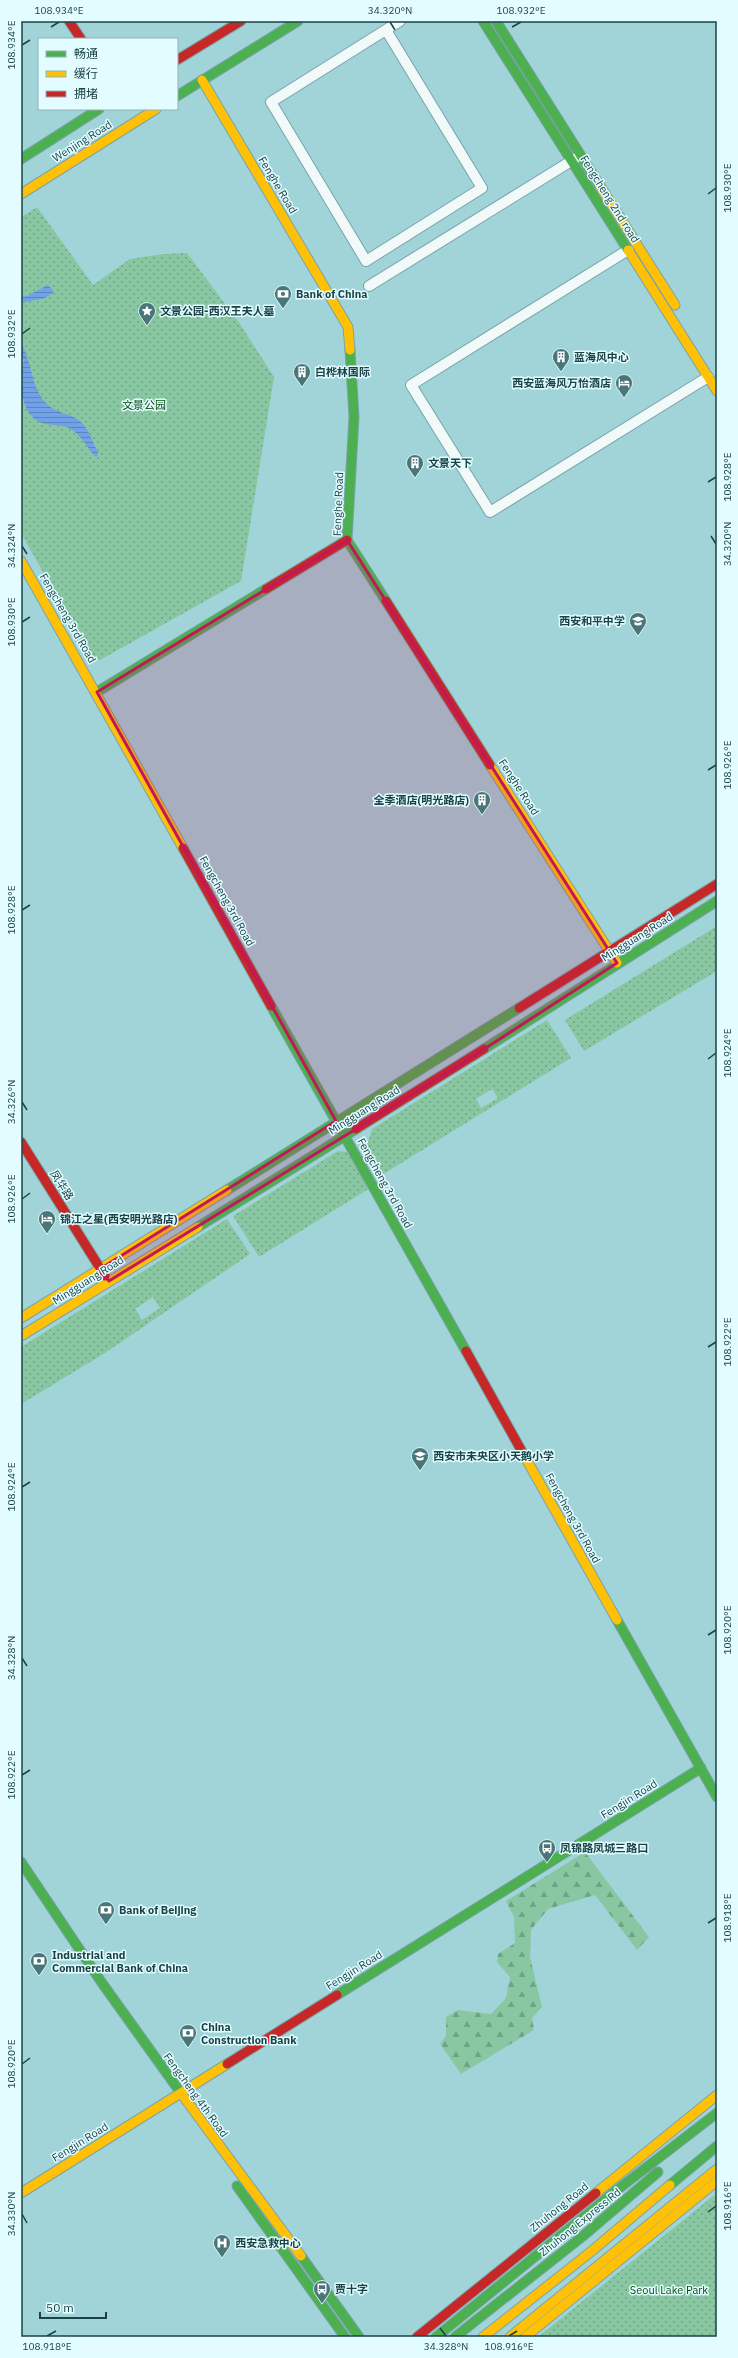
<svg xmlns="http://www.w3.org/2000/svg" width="738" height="2358" viewBox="0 0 738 2358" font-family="'IBM Plex Sans','Noto Sans SC',sans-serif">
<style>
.forest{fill:url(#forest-firs)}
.park{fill:url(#park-dots);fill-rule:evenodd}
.water{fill:url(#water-rules)}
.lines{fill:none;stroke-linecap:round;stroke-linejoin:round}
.street-casing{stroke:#79a3a8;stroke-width:12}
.fast-casing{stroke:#79a3a8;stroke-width:11}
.slow-casing{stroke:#79a3a8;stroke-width:11}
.jam-casing{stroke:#79a3a8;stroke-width:11}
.street{stroke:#f1f9f9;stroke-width:10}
.fast{stroke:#4caf50;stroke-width:9}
.slow{stroke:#ffc107;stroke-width:9}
.jam{stroke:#c62828;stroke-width:9}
.marked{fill:#c2185b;fill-opacity:0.2;stroke:#c2185b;stroke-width:3;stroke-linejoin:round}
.ticks{fill:none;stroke:#1b4347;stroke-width:1.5}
.labels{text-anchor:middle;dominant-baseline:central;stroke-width:3;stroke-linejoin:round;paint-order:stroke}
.street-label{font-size:11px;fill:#1b4347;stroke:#e2fcff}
.poi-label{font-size:11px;font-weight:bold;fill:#1b4347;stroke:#e2fcff;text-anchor:start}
.park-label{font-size:11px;fill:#064c0f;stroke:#e2fcff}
.neatline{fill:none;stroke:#1b4347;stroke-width:1.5}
.ticks-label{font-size:10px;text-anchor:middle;fill:#1b4347}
</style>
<defs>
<pattern id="forest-firs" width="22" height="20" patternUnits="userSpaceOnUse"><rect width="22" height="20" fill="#88c7a1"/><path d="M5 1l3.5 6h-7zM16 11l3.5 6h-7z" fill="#6ea385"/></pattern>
<pattern id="park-dots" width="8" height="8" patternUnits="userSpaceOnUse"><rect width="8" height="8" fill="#88c7a1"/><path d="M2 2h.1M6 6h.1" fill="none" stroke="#6ea385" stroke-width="1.8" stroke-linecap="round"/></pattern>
<pattern id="water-rules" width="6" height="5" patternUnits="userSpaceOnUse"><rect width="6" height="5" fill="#71a1e8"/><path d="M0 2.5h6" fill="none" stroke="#5c85be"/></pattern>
</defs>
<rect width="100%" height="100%" fill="#a1d4d9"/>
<path class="forest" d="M 585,1852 L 649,1937 L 637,1950 L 595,1895 L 548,1909 L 531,1930 L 530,1957 L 542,2007 L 532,2018 L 534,2030 L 461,2074 L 440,2044 L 446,2036 L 446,2017 L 458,2010 L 491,2014 L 506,1998 L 510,1977 L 497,1962 L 498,1954 L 515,1943 L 514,1917 L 506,1901 Z"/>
<path class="park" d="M 37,207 L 93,285 L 130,259 L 164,254 L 187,253 L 240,324 L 274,377 L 241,581 L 100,660 L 92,659 L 21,533 L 21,217 Z
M 717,926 L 717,971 L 584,1051 L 565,1020 Z
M 547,1020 L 571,1058 L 377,1178 L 364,1155 L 372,1129 ZM 492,1089 L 498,1098 L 481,1108 L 476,1099 Z
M 338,1151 L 347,1152 L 370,1188 L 259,1257 L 233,1216 Z
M 227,1219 L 250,1254 L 105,1353 L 21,1404 L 21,1347 ZM 153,1297 L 160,1308 L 142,1320 L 135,1309 Z
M 717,2193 L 717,2337 L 538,2337 Z"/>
<path class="water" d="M 48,285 L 54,292 L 45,298 L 21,303 L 21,297 L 27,296 Z
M 21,343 C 32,361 31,389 47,404 C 56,413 68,413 77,419 C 88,425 92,442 98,452 L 97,457 L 94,456 C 88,447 79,433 69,428 C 61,424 51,426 42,423 C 19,414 19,380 24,360 L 21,356 Z"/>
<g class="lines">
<defs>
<path id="street" d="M 386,30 L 482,188 L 366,261 L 271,102 L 400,21
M 628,250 L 411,385 L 490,512 L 708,377
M 369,286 L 576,158"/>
<path id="fast" d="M 483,21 L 628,250
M 496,21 L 600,186
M 177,96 L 298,21
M 21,159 L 99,109
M 350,350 L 354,417 L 347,540 L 386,601
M 97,692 L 266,589
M 271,1006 L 466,1351
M 484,1049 L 717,901
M 227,1190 L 519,1008
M 198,1227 L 356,1129
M 617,1620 L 717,1797
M 21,1862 L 102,1983 L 183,2096
M 337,1995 L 701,1768
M 670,2185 L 717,2146
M 237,2186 L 345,2337
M 301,2256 L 359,2337
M 436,2337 L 617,2190 L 717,2113
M 455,2337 L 583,2236 L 658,2172"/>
<path id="slow" d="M 202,80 L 348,327 L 350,350
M 600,186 L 675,305
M 21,194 L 156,109
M 628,250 L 717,391
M 21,561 L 183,848
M 490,765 L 617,963
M 21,1318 L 227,1190
M 21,1336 L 198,1227
M 525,1457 L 617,1620
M 183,2096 L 301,2256
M 21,2193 L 227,2064
M 596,2193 L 717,2095
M 483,2337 L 593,2250 L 670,2185
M 510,2337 L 717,2169
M 525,2337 L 717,2181"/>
<path id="jam" d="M 69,21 L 81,39
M 177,60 L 241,21
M 266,589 L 347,540
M 386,601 L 490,765
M 183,848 L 271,1006
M 519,1008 L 717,884
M 356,1129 L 484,1049
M 21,1142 L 105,1276
M 466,1351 L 525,1457
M 227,2064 L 337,1995
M 417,2337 L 596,2193"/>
</defs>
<use href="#street" class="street-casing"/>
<use href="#fast" class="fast-casing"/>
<use href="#slow" class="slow-casing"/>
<use href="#jam" class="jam-casing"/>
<use href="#street" class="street"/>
<use href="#fast" class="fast"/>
<use href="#slow" class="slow"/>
<use href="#jam" class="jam"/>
</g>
<path class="marked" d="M 347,540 L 617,963 L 455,1068 L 109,1281 L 100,1269 L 336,1121 L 97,692 Z"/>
<path class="ticks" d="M 390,22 L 395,30M 51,27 L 59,22M 512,27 L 521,22M 22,45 L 30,40M 708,194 L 716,188M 22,334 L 30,328M 708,482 L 716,477M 711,536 L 716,544M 22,546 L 27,554M 22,622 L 30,617M 708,770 L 716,765M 22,910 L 30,905M 708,1059 L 716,1053M 22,1102 L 27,1110M 22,1199 L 30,1193M 708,1347 L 716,1342M 22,1487 L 30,1482M 708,1635 L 716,1630M 22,1658 L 27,1666M 22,1775 L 30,1770M 708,1923 L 716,1918M 22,2064 L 30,2058M 708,2212 L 716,2206M 22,2214 L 27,2223M 440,2328 L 446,2336M 47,2336 L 56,2331M 509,2336 L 517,2331"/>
<defs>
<symbol id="bank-pin" viewBox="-11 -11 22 30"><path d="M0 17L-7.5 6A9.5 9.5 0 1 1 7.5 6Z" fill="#4a767a" stroke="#e2fcff"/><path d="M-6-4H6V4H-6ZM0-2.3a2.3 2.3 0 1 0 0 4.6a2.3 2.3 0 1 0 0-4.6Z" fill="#fff"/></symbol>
<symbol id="sight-pin" viewBox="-11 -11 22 30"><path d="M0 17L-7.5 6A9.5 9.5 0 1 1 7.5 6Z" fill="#4a767a" stroke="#e2fcff"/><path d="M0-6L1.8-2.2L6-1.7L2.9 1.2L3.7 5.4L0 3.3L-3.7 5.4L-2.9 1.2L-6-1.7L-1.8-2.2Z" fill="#fff"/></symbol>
<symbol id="building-pin" viewBox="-11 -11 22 30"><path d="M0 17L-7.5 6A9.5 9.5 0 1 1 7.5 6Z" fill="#4a767a" stroke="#e2fcff"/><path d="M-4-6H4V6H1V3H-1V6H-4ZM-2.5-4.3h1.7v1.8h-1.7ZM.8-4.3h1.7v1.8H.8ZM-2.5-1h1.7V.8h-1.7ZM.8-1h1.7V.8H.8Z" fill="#fff"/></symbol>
<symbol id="hotel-pin" viewBox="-11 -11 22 30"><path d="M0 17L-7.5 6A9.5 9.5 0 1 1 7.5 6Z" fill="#4a767a" stroke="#e2fcff"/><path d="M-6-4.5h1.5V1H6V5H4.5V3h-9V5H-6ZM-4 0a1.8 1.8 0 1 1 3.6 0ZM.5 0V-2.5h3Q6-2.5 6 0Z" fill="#fff"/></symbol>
<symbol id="school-pin" viewBox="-11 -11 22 30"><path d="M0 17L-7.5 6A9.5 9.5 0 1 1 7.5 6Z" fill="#4a767a" stroke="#e2fcff"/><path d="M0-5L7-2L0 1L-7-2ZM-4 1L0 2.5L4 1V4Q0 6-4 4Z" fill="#fff"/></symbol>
<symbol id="bus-pin" viewBox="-11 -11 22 30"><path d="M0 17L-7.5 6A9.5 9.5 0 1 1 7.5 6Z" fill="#4a767a" stroke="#e2fcff"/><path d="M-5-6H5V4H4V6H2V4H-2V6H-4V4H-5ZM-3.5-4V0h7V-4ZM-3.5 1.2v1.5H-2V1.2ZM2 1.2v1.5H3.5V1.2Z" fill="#fff"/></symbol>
<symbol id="hospital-pin" viewBox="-11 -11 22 30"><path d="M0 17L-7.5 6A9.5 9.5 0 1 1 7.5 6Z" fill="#4a767a" stroke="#e2fcff"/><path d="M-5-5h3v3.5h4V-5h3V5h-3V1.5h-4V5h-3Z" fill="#fff"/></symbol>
</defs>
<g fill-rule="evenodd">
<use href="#bank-pin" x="273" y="284" width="20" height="27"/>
<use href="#sight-pin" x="137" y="301" width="20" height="27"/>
<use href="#building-pin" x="551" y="347" width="20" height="27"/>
<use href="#building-pin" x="292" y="362" width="20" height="27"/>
<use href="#hotel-pin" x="614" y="373" width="20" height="27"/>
<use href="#building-pin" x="405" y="453" width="20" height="27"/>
<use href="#school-pin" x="628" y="611" width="20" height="27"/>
<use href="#building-pin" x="472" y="790" width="20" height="27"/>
<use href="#hotel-pin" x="37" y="1209" width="20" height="27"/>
<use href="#school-pin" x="410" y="1446" width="20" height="27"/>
<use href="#bus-pin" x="537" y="1838" width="20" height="27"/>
<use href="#bank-pin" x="96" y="1900" width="20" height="27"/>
<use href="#bank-pin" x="29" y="1951" width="20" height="27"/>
<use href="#bank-pin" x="178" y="2023" width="20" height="27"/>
<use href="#hospital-pin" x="212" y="2233" width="20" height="27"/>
<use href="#bus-pin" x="312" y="2279" width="20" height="27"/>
</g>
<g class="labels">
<g class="street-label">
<text transform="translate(82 141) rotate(-32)">Wenjing Road</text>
<text transform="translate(278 185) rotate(59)">Fenghe Road</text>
<text transform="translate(610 199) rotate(58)">Fengcheng 2nd road</text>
<text transform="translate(338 504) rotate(-88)">Fenghe Road</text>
<text transform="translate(68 618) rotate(60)">Fengcheng 3rd Road</text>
<text transform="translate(519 787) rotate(57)">Fenghe Road</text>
<text transform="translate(227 901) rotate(61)">Fengcheng 3rd Road</text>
<text transform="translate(637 937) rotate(-32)">Mingguang Road</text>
<text transform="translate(364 1110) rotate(-32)">Mingguang Road</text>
<text transform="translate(385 1183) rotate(61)">Fengcheng 3rd Road</text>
<text transform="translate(62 1185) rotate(58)">凤华路</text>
<text transform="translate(88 1280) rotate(-32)">Mingguang Road</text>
<text transform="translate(573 1518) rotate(61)">Fengcheng 3rd Road</text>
<text transform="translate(629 1799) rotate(-32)">Fengjin Road</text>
<text transform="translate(354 1970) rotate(-32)">Fengjin Road</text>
<text transform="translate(196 2095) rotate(54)">Fengcheng 4th Road</text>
<text transform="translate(80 2142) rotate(-32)">Fengjin Road</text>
<text transform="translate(559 2207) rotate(-39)">Zhuhong Road</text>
<text transform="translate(580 2222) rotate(-39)">Zhuhong Express Rd</text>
</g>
<g class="poi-label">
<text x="296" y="294">Bank of China</text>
<text x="160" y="311">文景公园-西汉王夫人墓</text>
<text x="574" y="357">蓝海风中心</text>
<text x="315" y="372">白桦林国际</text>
<text x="611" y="383" text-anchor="end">西安蓝海风万怡酒店</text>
<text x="428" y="463">文景天下</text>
<text x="625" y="621" text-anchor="end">西安和平中学</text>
<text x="469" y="800" text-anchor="end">全季酒店(明光路店)</text>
<text x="60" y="1219">锦江之星(西安明光路店)</text>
<text x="433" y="1456">西安市未央区小天鹅小学</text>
<text x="560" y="1848">凤锦路凤城三路口</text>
<text x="119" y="1910">Bank of Beijing</text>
<text x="52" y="1955">Industrial and<tspan x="52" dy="13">Commercial Bank of China</tspan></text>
<text x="201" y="2027">China<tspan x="201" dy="13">Construction Bank</tspan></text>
<text x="235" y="2243">西安急救中心</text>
<text x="335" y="2289">贾十字</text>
</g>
<g class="park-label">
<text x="144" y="405">文景公园</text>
<text x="669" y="2290">Seoul Lake Park</text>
</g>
</g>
<rect width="738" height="2358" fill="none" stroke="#e2fcff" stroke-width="44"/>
<rect x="38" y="38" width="140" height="72" fill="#e2fcff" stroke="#92b2b5"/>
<rect x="46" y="51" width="20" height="6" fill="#4caf50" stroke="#92b2b5"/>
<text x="74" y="58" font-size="12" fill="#1b4347">畅通</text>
<rect x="46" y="71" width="20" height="6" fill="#ffc107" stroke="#92b2b5"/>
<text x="74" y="78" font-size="12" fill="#1b4347">缓行</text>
<rect x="46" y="91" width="20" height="6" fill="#c62828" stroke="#92b2b5"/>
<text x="74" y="98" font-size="12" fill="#1b4347">拥堵</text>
<path d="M40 2312v6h66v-6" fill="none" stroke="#1b4347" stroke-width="2"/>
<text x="46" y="2312" font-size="12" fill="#1b4347" stroke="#e2fcff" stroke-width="3" paint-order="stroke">50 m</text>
<rect x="22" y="22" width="694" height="2314" class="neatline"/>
<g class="ticks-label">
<text x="59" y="14">108.934°E</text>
<text x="390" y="14">34.320°N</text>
<text x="521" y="14">108.932°E</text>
<text transform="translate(11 45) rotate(-90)" y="4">108.934°E</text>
<text transform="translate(727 188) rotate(-90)" y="4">108.930°E</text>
<text transform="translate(11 334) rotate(-90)" y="4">108.932°E</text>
<text transform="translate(727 477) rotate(-90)" y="4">108.928°E</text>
<text transform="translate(727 544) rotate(-90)" y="4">34.320°N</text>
<text transform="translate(11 546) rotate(-90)" y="4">34.324°N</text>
<text transform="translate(11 622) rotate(-90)" y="4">108.930°E</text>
<text transform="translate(727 765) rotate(-90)" y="4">108.926°E</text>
<text transform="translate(11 910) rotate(-90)" y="4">108.928°E</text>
<text transform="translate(727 1053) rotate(-90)" y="4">108.924°E</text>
<text transform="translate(11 1102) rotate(-90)" y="4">34.326°N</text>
<text transform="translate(11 1199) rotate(-90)" y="4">108.926°E</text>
<text transform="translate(727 1342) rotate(-90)" y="4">108.922°E</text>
<text transform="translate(11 1487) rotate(-90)" y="4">108.924°E</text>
<text transform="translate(727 1630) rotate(-90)" y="4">108.920°E</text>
<text transform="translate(11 1658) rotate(-90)" y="4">34.328°N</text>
<text transform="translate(11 1775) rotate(-90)" y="4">108.922°E</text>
<text transform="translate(727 1918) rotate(-90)" y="4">108.918°E</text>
<text transform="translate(11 2064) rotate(-90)" y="4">108.920°E</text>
<text transform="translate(727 2206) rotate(-90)" y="4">108.916°E</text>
<text transform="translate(11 2214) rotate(-90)" y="4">34.330°N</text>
<text x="47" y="2350">108.918°E</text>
<text x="446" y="2350">34.328°N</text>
<text x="509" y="2350">108.916°E</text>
</g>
</svg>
